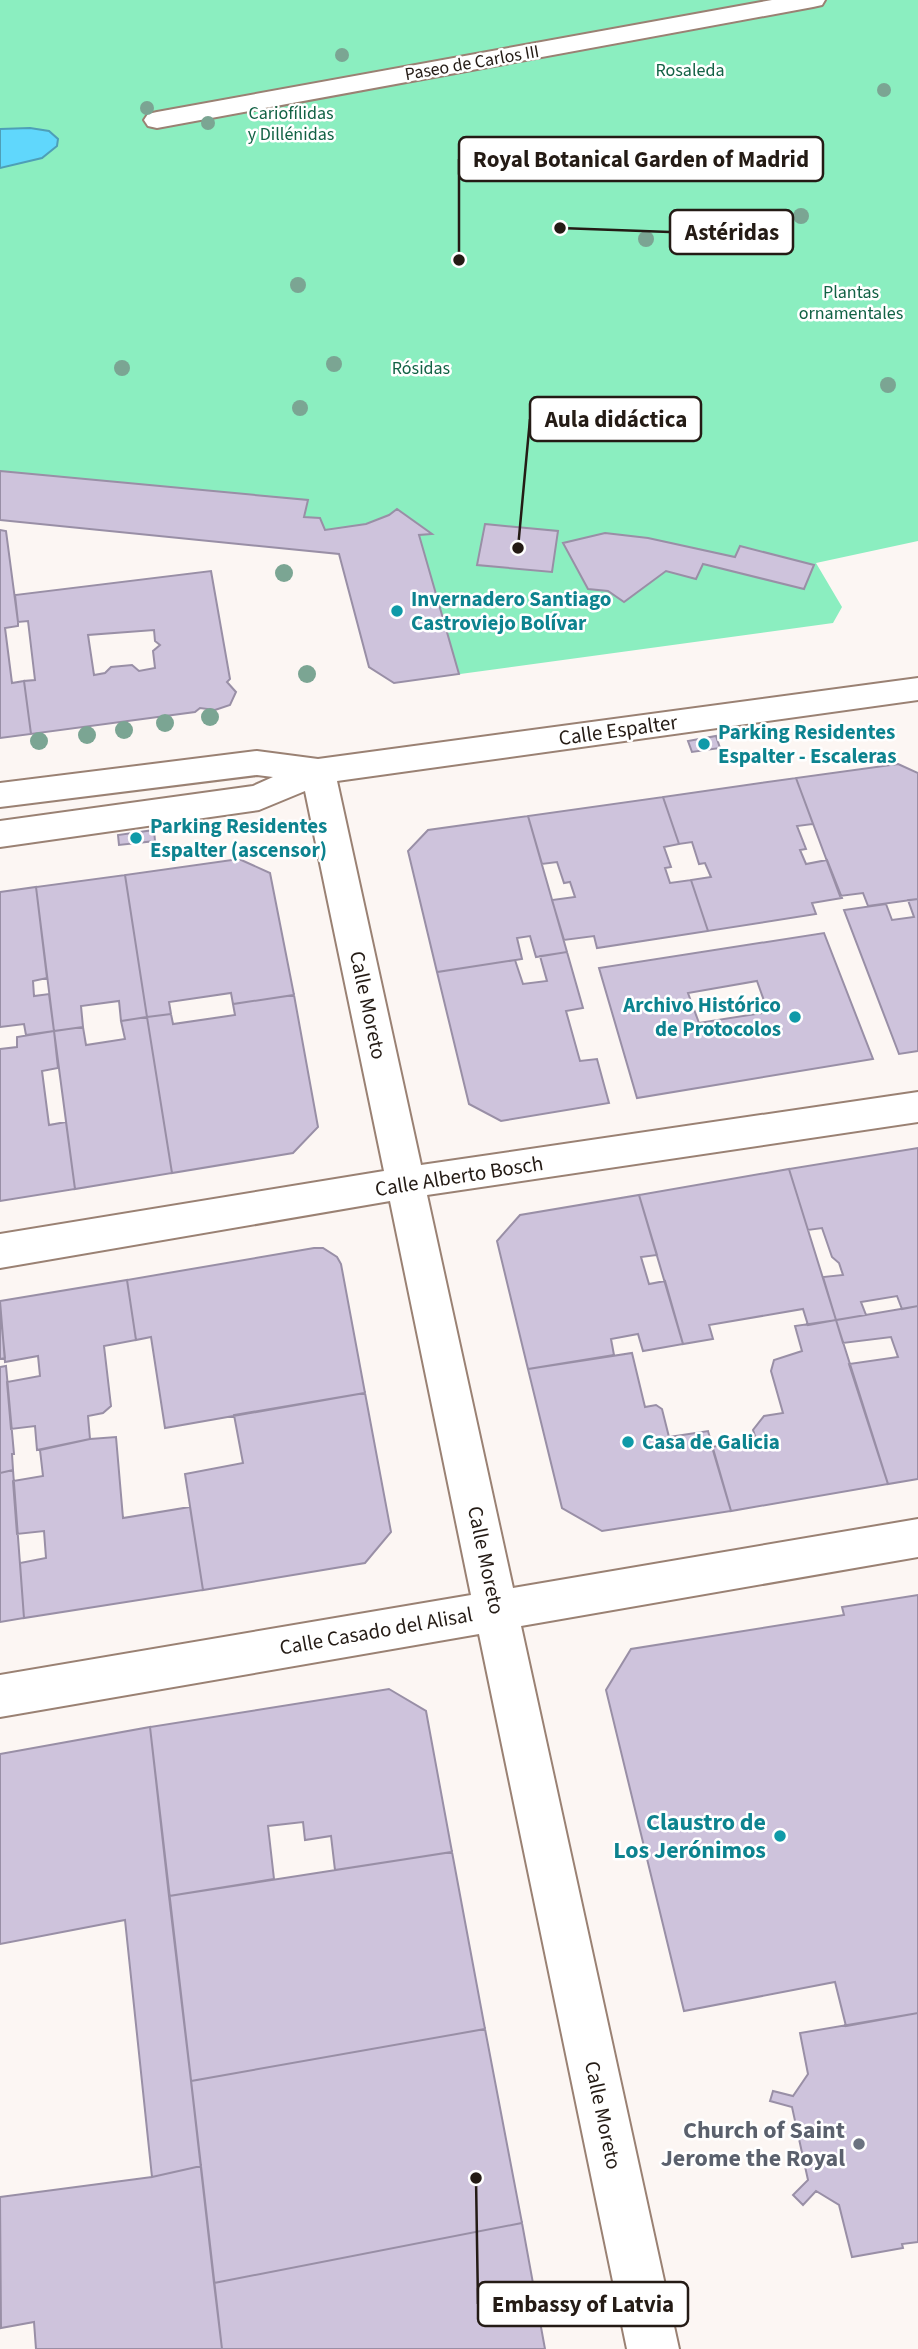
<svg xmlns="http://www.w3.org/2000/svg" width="918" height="2349" viewBox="0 0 918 2349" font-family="'Source Sans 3',sans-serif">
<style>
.green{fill:#8beec0}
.water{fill:#60d7fc;stroke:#4e9fb7;stroke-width:2}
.building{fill:#cec3dc;stroke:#998fa6;stroke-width:2;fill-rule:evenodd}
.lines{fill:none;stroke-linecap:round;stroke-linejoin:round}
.pedestrian-casing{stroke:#9a8173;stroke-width:4}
.minor-casing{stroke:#9a8173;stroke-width:4}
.pedestrian{fill:#fff;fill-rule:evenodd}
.minor{fill:#fff;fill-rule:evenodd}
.tree{fill:#7ba593}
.culture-dot{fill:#0f9aa8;stroke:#fff;stroke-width:2.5}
.worship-dot{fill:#6b7280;stroke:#fff;stroke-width:2.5}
.labels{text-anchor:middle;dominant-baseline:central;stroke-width:5;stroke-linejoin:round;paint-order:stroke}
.far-street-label{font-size:18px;fill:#241b15;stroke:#fff}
.far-park-label{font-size:18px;fill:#126245;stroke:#fff}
.culture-label{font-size:21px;font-weight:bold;fill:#0d838f;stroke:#fff;text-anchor:start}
.street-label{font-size:21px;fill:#241b15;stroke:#fff}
.near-culture-label{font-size:24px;font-weight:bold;fill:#0d838f;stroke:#fff;text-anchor:end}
.near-worship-label{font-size:24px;font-weight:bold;fill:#5b616d;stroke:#fff;text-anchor:end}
.leader{fill:none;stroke:#241b15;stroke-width:2.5}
.callout-dot{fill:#241b15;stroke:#fff;stroke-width:2.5}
.callout{fill:#fff;stroke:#241b15;stroke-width:2.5}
.callout-label{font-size:23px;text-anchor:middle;font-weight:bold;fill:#241b15}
</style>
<rect width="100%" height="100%" fill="#fcf6f3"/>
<path class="green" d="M 0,0 L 918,0 L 918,541 L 816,563 L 842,607 L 833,623 L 394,683 L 369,667 L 339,554 L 0,520 Z"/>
<path class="water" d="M 30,128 L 49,131 L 58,139 L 57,146 L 42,158 L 0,168 L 0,129 Z"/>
<path class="building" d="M 0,471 L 308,500 L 304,517 L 320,518 L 325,530 L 366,524 L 389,515 L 397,509 L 432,534 L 419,535 L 459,674 L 394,683 L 369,667 L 339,554 L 0,520 Z
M 485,524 L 558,531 L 552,572 L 477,565 Z
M 0,530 L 6,531 L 18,622 L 18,626 L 5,628 L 12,683 L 24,681 L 31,734 L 0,738 Z
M 605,533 L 648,538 L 735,557 L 740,546 L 814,565 L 804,589 L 703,564 L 696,579 L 666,571 L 624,602 L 608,591 L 588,589 L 563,543 Z
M 211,571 L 230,679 L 227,682 L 236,692 L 230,705 L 215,710 L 200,708 L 195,712 L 31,734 L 24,681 L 35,680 L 28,621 L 18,622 L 15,595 ZM 154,630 L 155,641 L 160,645 L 153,651 L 155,668 L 139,671 L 132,665 L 111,667 L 105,673 L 94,675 L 88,635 Z
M 716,736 L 720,748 L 692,752 L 688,741 Z
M 898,764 L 918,773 L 918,899 L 868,906 L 863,893 L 840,896 L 796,778 Z
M 796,778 L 813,824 L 797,826 L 806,849 L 800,850 L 806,864 L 827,860 L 842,898 L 812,903 L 816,914 L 708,931 L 691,880 L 711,877 L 705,863 L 699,864 L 692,842 L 679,844 L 663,797 Z
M 663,797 L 679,844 L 664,847 L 671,867 L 665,868 L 670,883 L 691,880 L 708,931 L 597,948 L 594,936 L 564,940 L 552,900 L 575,897 L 570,882 L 564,883 L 557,862 L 542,864 L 528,816 Z
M 528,816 L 567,952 L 536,957 L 530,936 L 517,938 L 522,959 L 437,972 L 408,851 L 428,830 Z
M 154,830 L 155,841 L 119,845 L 118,835 Z
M 239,859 L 270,873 L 294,995 L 233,1004 L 231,993 L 169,1002 L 171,1014 L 147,1017 L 125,875 Z
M 125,875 L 147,1017 L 121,1021 L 119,1001 L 81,1006 L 83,1027 L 54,1031 L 36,887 Z
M 36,887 L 47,978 L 33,981 L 34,996 L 49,994 L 54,1031 L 26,1035 L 24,1024 L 0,1027 L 0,892 Z
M 918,899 L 918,1051 L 899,1054 L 844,910 L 886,904 L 892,920 L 914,917 L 908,900 Z
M 824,933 L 873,1059 L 637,1098 L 599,968 ZM 757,981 L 768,1012 L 699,1023 L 688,993 Z
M 567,952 L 583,1008 L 566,1011 L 580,1061 L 597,1059 L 609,1103 L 501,1121 L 469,1104 L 437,972 L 515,960 L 523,984 L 547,981 L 540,956 Z
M 294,995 L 318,1127 L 293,1153 L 172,1173 L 147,1017 L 171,1014 L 173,1024 L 235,1015 L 233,1004 Z
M 147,1017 L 172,1173 L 75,1189 L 54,1031 L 83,1027 L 86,1045 L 125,1039 L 121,1021 Z
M 54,1031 L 58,1068 L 42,1071 L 49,1125 L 66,1122 L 75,1189 L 0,1201 L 0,1049 L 17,1047 L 17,1037 Z
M 918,1148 L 918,1306 L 902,1309 L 897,1296 L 861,1302 L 866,1315 L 836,1320 L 823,1277 L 843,1275 L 839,1263 L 832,1257 L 822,1228 L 808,1230 L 789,1169 Z
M 789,1169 L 836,1320 L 808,1325 L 803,1309 L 709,1325 L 713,1339 L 683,1344 L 639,1195 Z
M 639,1195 L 657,1255 L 641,1257 L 649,1284 L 665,1281 L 683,1344 L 643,1351 L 638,1334 L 611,1339 L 614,1355 L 528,1369 L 497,1241 L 520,1215 Z
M 314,1248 L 323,1248 L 337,1257 L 341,1264 L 365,1393 L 165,1428 L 151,1337 L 136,1340 L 127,1280 Z
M 127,1280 L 136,1340 L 104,1346 L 111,1406 L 103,1413 L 88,1416 L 90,1439 L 37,1450 L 35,1426 L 11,1429 L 7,1382 L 40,1376 L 38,1356 L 5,1362 L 0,1301 Z
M 918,1306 L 918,1479 L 888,1484 L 849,1364 L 898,1357 L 891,1337 L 843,1343 L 836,1320 Z
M 0,1308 L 5,1358 L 0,1359 Z
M 836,1320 L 888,1484 L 731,1511 L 712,1447 L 756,1439 L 753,1430 L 764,1416 L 783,1413 L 771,1371 L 774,1360 L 802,1351 L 795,1326 Z
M 632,1353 L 645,1407 L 656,1405 L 662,1409 L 669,1437 L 708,1431 L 731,1511 L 602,1531 L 562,1508 L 528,1369 Z
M 6,1366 L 14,1454 L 12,1454 L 13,1470 L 0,1473 L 0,1367 Z
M 365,1393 L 391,1532 L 365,1563 L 203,1590 L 185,1474 L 243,1463 L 234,1415 Z
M 116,1437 L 123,1518 L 190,1507 L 203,1590 L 24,1618 L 20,1563 L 46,1558 L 44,1531 L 17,1534 L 13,1481 L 43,1476 L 40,1450 L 90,1439 Z
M 13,1470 L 24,1618 L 0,1622 L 0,1473 Z
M 918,1595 L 918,2013 L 846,2026 L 835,1982 L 684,2011 L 606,1690 L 631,1649 L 844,1615 L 842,1607 Z
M 389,1689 L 426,1711 L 452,1852 L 335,1870 L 331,1836 L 305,1840 L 303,1822 L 268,1826 L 274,1879 L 169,1896 L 150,1727 Z
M 150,1727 L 201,2166 L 152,2177 L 125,1920 L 0,1944 L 0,1754 Z
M 452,1852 L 485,2029 L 191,2081 L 169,1896 Z
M 918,2013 L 918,2242 L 902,2244 L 903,2248 L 852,2257 L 839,2205 L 816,2191 L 803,2205 L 793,2195 L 808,2180 L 792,2107 L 770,2101 L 773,2091 L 793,2096 L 808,2074 L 800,2033 Z
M 485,2029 L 522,2223 L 214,2283 L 191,2081 Z
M 201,2166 L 222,2349 L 36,2349 L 34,2322 L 1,2328 L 0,2197 L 152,2177 Z
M 522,2223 L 545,2349 L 222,2349 L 214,2283 Z"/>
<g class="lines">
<defs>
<path id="pedestrian" d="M 772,0 L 825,0 L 822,5 L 813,7 L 157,128 L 148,126 L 144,120 L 148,114 L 157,112 Z"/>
<path id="minor" d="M 918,678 L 918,700 L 337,781 L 421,1165 L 918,1092 L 918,1122 L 427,1195 L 513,1588 L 918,1519 L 918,1557 L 521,1626 L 679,2349 L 627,2349 L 479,1634 L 0,1717 L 0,1675 L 471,1595 L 390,1201 L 0,1268 L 0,1234 L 384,1171 L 305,791 L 259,810 L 0,847 L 0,821 L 253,786 L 273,777 L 257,775 L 0,807 L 0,783 L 257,751 L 318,759 Z"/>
</defs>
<use href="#pedestrian" class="pedestrian-casing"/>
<use href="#minor" class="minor-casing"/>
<use href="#pedestrian" class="pedestrian"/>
<use href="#minor" class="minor"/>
</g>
<g class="tree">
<circle cx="342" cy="55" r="7"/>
<circle cx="884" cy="90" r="7"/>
<circle cx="147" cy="108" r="7"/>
<circle cx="208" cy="123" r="7"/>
<circle cx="801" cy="216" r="8"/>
<circle cx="646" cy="239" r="8"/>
<circle cx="298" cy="285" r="8"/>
<circle cx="334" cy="364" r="8"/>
<circle cx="122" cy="368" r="8"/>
<circle cx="888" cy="385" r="8"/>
<circle cx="300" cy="408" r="8"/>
<circle cx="284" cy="573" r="9"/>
<circle cx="307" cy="674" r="9"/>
<circle cx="210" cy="717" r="9"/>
<circle cx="165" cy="723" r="9"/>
<circle cx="124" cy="730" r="9"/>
<circle cx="87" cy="735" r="9"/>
<circle cx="39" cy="741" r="9"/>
</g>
<g class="culture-dot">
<circle cx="397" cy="611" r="7"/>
<circle cx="704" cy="744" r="7"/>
<circle cx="136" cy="838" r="7"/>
<circle cx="795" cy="1017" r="7"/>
<circle cx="628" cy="1442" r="7"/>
<circle cx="780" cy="1836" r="7"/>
</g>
<circle class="worship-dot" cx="859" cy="2144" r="7"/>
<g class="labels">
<g class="far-street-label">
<text transform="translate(472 63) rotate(-10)">Paseo de Carlos III</text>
</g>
<g class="far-park-label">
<text x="690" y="70">Rosaleda</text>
<text x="291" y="113">Cariofílidas<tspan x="291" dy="21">y Dillénidas</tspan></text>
<text x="851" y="292">Plantas<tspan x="851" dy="21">ornamentales</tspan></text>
<text x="421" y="368">Rósidas</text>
</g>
<g class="culture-label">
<text x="411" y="599">Invernadero Santiago<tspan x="411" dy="24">Castroviejo Bolívar</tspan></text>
<text x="718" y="732">Parking Residentes<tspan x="718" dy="24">Espalter - Escaleras</tspan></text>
<text x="150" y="826">Parking Residentes<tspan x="150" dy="24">Espalter (ascensor)</tspan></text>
<text x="781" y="1005" text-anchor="end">Archivo Histórico<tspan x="781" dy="24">de Protocolos</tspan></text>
<text x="642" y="1442">Casa de Galicia</text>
</g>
<g class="street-label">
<text transform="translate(618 730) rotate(-8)">Calle Espalter</text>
<text transform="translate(368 1005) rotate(78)">Calle Moreto</text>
<text transform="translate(459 1176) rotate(-9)">Calle Alberto Bosch</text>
<text transform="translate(486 1560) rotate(78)">Calle Moreto</text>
<text transform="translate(376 1631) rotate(-10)">Calle Casado del Alisal</text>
<text transform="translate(603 2115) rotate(78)">Calle Moreto</text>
</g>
<g class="near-culture-label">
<text x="766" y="1822">Claustro de<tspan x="766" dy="28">Los Jerónimos</tspan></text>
</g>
<g class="near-worship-label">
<text x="845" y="2130">Church of Saint<tspan x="845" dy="28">Jerome the Royal</tspan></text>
</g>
</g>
<path class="leader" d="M459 260L459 159M560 228L670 232M518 548L530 419M476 2178L478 2304"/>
<g class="callout-dot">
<circle cx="459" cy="260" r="7"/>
<circle cx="560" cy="228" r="7"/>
<circle cx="518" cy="548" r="7"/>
<circle cx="476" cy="2178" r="7"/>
</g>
<g class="callout">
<rect x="459" y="137" width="364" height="44" rx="7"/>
<rect x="670" y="210" width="123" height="44" rx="7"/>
<rect x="530" y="397" width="171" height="44" rx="7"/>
<rect x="478" y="2282" width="210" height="44" rx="7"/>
</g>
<g class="callout-label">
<text x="641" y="167">Royal Botanical Garden of Madrid</text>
<text x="732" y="240">Astéridas</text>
<text x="616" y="427">Aula didáctica</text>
<text x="583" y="2312">Embassy of Latvia</text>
</g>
</svg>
